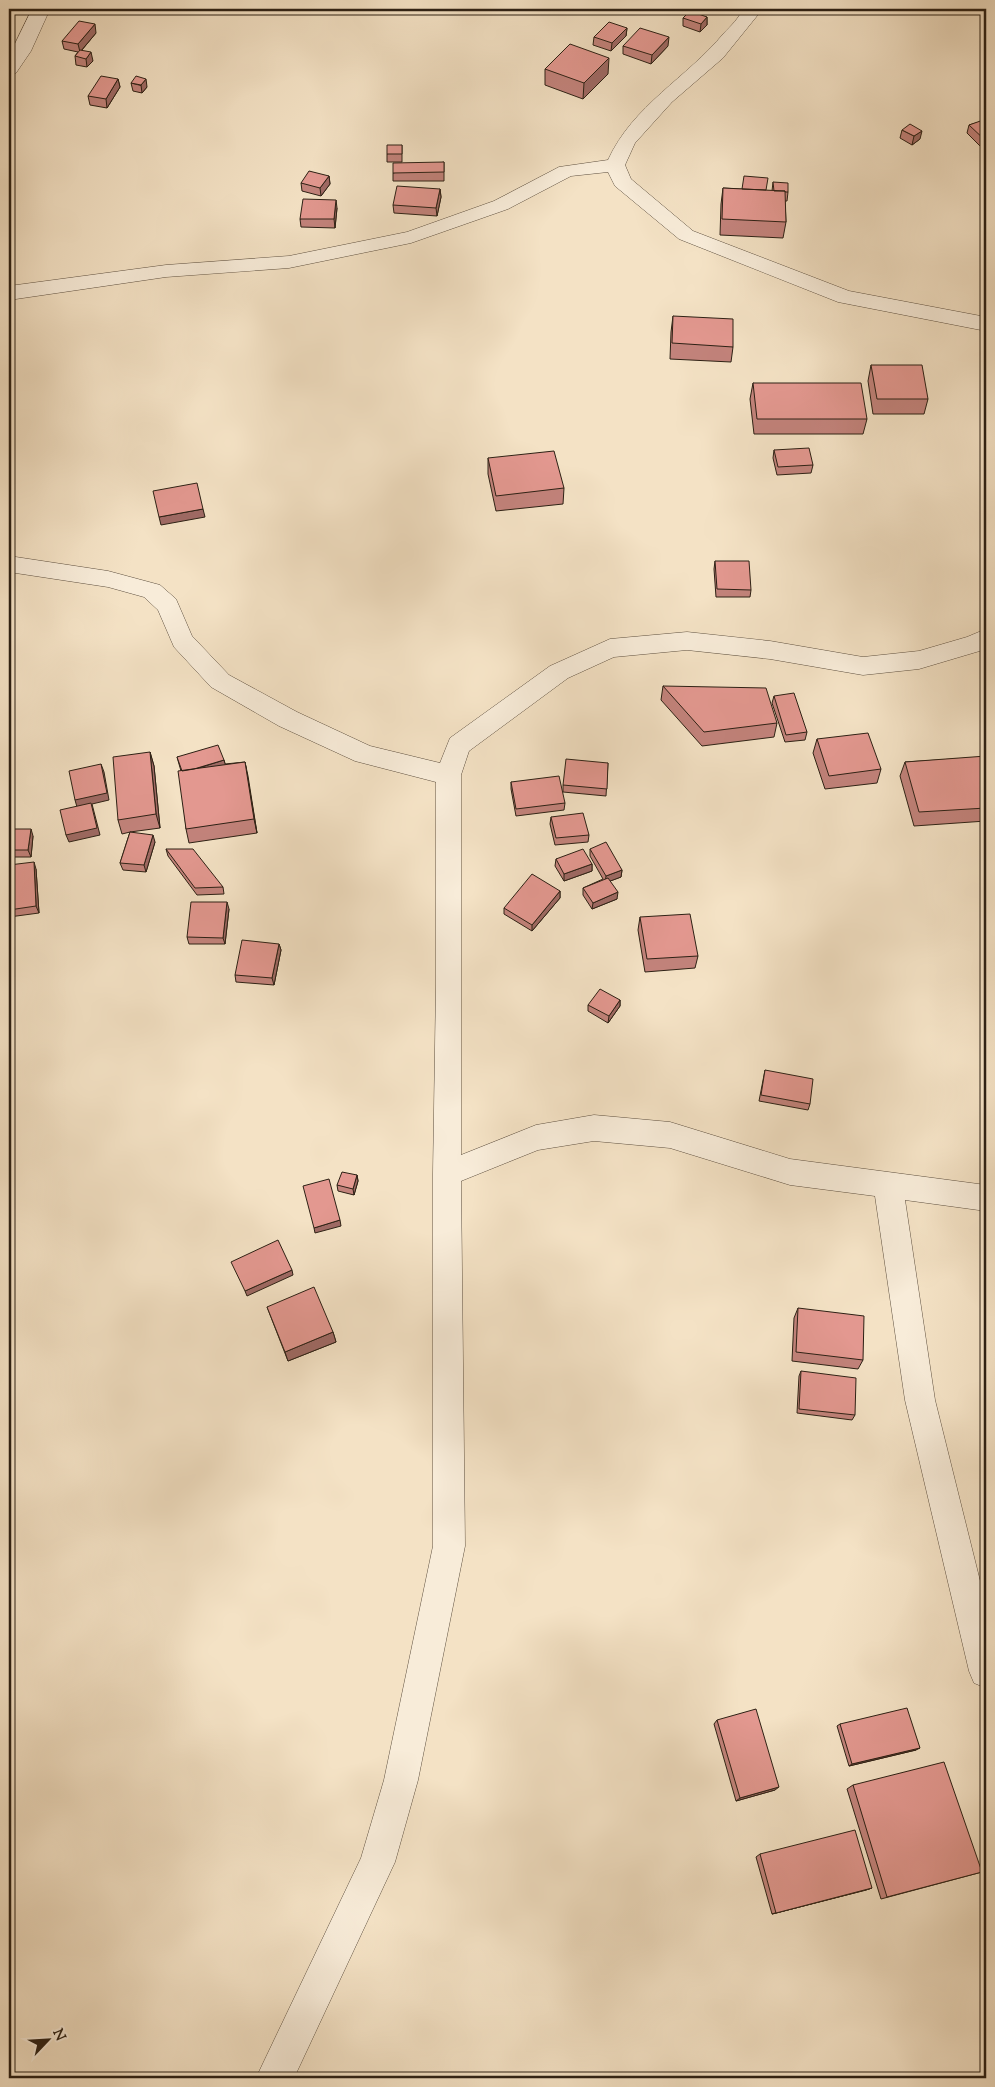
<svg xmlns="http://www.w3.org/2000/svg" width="995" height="2087" viewBox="0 0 995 2087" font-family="'Sorts Mill Goudy',serif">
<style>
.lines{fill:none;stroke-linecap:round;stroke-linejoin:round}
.minor-casing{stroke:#5e5040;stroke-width:1}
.minor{fill:#f8ecd9;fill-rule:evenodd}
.wall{fill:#c3837c;stroke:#2c2014}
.shaded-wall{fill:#9f6a65;stroke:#2c2014}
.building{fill:#e39890;stroke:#2c2014}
</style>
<rect width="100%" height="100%" fill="#f4e2c5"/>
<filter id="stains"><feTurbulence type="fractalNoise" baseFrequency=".004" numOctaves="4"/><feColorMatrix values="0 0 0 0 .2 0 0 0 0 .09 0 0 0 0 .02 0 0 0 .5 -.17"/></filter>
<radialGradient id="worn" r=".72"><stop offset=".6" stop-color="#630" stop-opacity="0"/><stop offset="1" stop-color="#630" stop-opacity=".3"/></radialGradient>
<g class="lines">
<defs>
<path id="minor" d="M 32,9 L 50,9 L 31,51 L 16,73 L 9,74 L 9,56 Z
M 743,9 L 761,9 L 761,11 L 723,58 L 672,102 L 635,143 L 625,165 L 631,179 L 693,231 L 849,291 L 986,317 L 986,331 L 838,302 L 679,239 L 615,186 L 608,172 L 571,176 L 508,209 L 411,243 L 289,268 L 166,277 L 9,300 L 9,286 L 166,265 L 289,256 L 407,232 L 494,201 L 559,167 L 608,160 C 633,105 687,78 724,33 C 731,26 739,18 743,9 Z
M 9,556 L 108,571 L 160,585 L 176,599 L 192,636 L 229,675 L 297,712 L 370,746 L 440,763 L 450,738 L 550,666 L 610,639 L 687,632 L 770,641 L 863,657 L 919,651 L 967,637 L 986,629 L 986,649 L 983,650 L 919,669 L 863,675 L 770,659 L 687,650 L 614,657 L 568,678 L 469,751 L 461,775 L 461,1155 L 536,1125 L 594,1115 L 670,1122 L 790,1159 L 986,1185 L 986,1211 L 905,1200 L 935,1400 L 986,1605 L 986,1688 L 974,1683 L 969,1671 L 905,1400 L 875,1196 L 790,1185 L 670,1148 L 594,1141 L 538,1150 L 461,1181 L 465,1546 L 418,1780 L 395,1862 L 294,2078 L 256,2078 L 361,1858 L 384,1780 L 433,1546 L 433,1174 L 436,985 L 436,782 L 355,761 L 279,726 L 211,687 L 174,647 L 158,610 L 144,597 L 108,587 L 9,572 Z"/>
</defs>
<use href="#minor" class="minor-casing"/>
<use href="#minor" class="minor"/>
</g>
<path class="wall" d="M 707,17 L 707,25 L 700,32 L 683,26 L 683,18 Z
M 627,28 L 626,36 L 611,51 L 593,45 L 594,37 Z
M 96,33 L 82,50 L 93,61 L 87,67 L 76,65 L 75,56 L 78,52 L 64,49 L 62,41 Z
M 623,46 L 668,46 L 651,64 L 623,54 Z
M 545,69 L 608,74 L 583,99 L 545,85 Z
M 118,79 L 120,87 L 107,108 L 90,105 L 88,96 Z
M 131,83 L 147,87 L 142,93 L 133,91 Z
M 986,120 L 986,152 L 967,133 L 969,125 Z
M 902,130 L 920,139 L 912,145 L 900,138 Z
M 402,145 L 402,162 L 387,162 L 387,154 Z
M 444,162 L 444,181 L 393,181 L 393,173 Z
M 329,176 L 330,184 L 321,196 L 302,191 L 301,183 Z
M 773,182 L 788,192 L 787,201 L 785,201 L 786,222 L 783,238 L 720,235 L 721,204 L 723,188 L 772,191 Z
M 440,189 L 441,197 L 437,216 L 394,213 L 393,205 Z
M 337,208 L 335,228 L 301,227 L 300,219 Z
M 673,316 L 733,347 L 731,362 L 670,359 L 671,332 Z
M 871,365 L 928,399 L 924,414 L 873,414 L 868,381 Z
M 753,383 L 867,419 L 863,434 L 754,434 L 750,399 Z
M 774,450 L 813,465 L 811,473 L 777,475 L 773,458 Z
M 488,458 L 564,488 L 563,504 L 496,511 L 488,474 Z
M 715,561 L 751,590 L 750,597 L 716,597 L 714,569 Z
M 663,686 L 777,723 L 774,737 L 702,746 L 661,700 Z
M 774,696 L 807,732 L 805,740 L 785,742 L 772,703 Z
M 986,738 L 986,755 L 983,745 Z
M 817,739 L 881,769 L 877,783 L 825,789 L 813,753 Z
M 150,752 L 154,766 L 160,828 L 130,832 L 155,842 L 146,872 L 123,870 L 120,863 L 130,832 L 122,834 L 118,820 Z
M 177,757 L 224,760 L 225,764 L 245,762 L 257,833 L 189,843 L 186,829 L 181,771 Z
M 986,757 L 986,821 L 914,826 L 900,776 L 905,762 Z
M 608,763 L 606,796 L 563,792 L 563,785 Z
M 511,782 L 565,803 L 564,810 L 516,816 L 511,789 Z
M 551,817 L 589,835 L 588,842 L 555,845 L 550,824 Z
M 33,836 L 31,857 L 13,857 L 10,850 Z
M 166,849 L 223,887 L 224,894 L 197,895 L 168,856 Z
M 590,849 L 622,870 L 621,877 L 610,881 L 617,899 L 592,909 L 583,895 L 583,888 L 603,879 L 590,856 Z
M 556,859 L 592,864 L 592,871 L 564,881 L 555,866 Z
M 9,865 L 36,869 L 39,913 L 9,917 Z
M 560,891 L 560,898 L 532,931 L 504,914 L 504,908 Z
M 229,909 L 225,944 L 189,944 L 187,937 Z
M 640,917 L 698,956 L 695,968 L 645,972 L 638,930 Z
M 279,944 L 281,950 L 274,985 L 236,982 L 235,975 Z
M 620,1000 L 620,1006 L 608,1023 L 588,1011 L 588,1005 Z
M 765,1070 L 810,1104 L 808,1110 L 759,1101 Z
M 357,1175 L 358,1181 L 354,1195 L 338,1191 L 337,1185 Z
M 267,1307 L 333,1332 L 336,1342 L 288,1361 Z
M 798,1308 L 863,1360 L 858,1369 L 792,1361 L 794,1318 Z
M 801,1371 L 855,1415 L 852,1420 L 797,1413 L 799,1376 Z
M 717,1720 L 775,1790 L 736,1801 L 714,1724 Z
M 840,1724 L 916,1750 L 849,1766 L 837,1726 Z
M 853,1785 L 982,1872 L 881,1899 L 847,1789 Z
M 760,1854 L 872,1888 L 866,1890 L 772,1914 L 756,1857 Z"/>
<path class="shaded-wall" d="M 707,17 L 707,25 L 700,32 L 701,24 Z
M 95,24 L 96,33 L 80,52 L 78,44 Z
M 627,28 L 626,36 L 611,51 L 612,43 Z
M 669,37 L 668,46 L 651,64 L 652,55 Z
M 91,52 L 93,61 L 87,67 L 86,59 Z
M 609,58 L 608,74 L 583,99 L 584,83 Z
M 118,79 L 120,87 L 107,108 L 106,99 Z
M 146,79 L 147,87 L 142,93 L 141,85 Z
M 922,131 L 920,139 L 912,145 L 914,136 Z
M 329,176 L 330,184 L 321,196 L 320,188 Z
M 440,189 L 441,197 L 437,216 L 436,208 Z
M 336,200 L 337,208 L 335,228 L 334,219 Z
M 203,509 L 205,517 L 161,525 L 159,517 Z
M 150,752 L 154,766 L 160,828 L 156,814 Z
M 224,760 L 226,767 L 183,773 Z
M 245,762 L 248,776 L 257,833 L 254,819 Z
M 101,764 L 104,772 L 109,800 L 92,804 L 100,835 L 69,842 L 66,835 L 77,807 L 75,800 Z
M 31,829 L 33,836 L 31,857 L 28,850 Z
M 153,835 L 155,842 L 146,872 L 144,865 Z
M 34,862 L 36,869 L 39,913 L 36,906 Z
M 592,864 L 592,871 L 564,881 L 564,874 Z
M 622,870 L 621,877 L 605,883 L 606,876 Z
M 560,891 L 560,898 L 532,931 L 532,925 Z
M 618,892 L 617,899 L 592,909 L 593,903 Z
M 227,902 L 229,909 L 225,944 L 223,938 Z
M 279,944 L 281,950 L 274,985 L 272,978 Z
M 620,1000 L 620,1006 L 608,1023 L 609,1016 Z
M 357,1175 L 358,1181 L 354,1195 L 353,1189 Z
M 340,1220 L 341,1226 L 315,1233 L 314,1228 Z
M 292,1270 L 293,1275 L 247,1296 L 245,1291 Z
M 333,1332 L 336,1342 L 288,1361 L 285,1352 Z
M 920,1748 L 916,1750 L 849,1766 L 852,1764 Z
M 779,1787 L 775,1790 L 736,1801 L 740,1798 Z
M 872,1888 L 866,1890 L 772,1914 L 776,1913 Z"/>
<path class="building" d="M 690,11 L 707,17 L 701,24 L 683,18 Z
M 79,21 L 95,24 L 78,44 L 62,41 Z
M 609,22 L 627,28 L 612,43 L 594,37 Z
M 640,28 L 669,37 L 652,55 L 623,46 Z
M 570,44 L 609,58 L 584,83 L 545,69 Z
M 80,50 L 91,52 L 86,59 L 75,56 Z
M 101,76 L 118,79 L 106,99 L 88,96 Z
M 136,76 L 146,79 L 141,85 L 131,83 Z
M 986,119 L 986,141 L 969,125 Z
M 910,124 L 922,131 L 914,136 L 902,130 Z
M 387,145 L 402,145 L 402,154 L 387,154 Z
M 444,162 L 444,172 L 393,173 L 393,163 Z
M 309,171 L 329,176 L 320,188 L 301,183 Z
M 744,176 L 768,178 L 766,190 L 742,189 Z
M 773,182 L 788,183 L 788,192 L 785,192 L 785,191 L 774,191 Z
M 397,186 L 440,189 L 436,208 L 393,205 Z
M 723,188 L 785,191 L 786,222 L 722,219 Z
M 303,199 L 336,200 L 334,219 L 300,219 Z
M 673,316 L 733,319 L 733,347 L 672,343 Z
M 871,365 L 922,365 L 928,399 L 877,399 Z
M 753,383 L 861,383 L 867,419 L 757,419 Z
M 809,448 L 813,465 L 778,467 L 774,450 Z
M 554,451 L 564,488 L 496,496 L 488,458 Z
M 197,483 L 203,509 L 159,517 L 153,491 Z
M 715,561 L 749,561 L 751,590 L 717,589 Z
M 663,686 L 766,688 L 777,723 L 704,732 Z
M 794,693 L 807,732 L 786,735 L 774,696 Z
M 868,733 L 881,769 L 829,776 L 817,739 Z
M 218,745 L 224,760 L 194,769 L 182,771 L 177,757 Z
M 150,752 L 156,814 L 118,820 L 113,757 Z
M 986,756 L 986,808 L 919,812 L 905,762 Z
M 566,759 L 608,763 L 607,789 L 563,785 Z
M 245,762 L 254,819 L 186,829 L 178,771 Z
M 101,764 L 107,793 L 75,800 L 69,771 Z
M 559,776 L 565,803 L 516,809 L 511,782 Z
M 91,803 L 97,828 L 66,835 L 60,810 Z
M 583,813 L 589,835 L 556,838 L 551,817 Z
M 13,829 L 31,829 L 28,850 L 10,850 Z
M 130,832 L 153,835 L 144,865 L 120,863 Z
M 606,842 L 622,870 L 606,876 L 590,849 Z
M 166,849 L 193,849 L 223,887 L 195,888 Z
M 583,849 L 592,864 L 564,874 L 556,859 Z
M 34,862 L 36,906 L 9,910 L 9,865 Z
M 532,874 L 560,891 L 532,925 L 504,908 Z
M 608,878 L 618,892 L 593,903 L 583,888 Z
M 191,902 L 227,902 L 223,938 L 187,937 Z
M 690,914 L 698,956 L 647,959 L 640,917 Z
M 242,940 L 279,944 L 272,978 L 235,975 Z
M 600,989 L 620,1000 L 609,1016 L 588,1005 Z
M 765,1070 L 813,1079 L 810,1104 L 761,1095 Z
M 342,1172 L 357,1175 L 353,1189 L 337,1185 Z
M 329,1179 L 340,1220 L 314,1228 L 303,1186 Z
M 278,1240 L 292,1270 L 245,1291 L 231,1262 Z
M 314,1287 L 333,1332 L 285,1352 L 267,1307 Z
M 798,1308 L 864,1316 L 863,1360 L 796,1352 Z
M 801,1371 L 856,1378 L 855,1415 L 799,1409 Z
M 907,1708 L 920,1748 L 852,1764 L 840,1724 Z
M 756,1709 L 779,1787 L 740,1798 L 717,1720 Z
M 944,1762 L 982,1872 L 887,1897 L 853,1785 Z
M 855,1830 L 872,1888 L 776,1913 L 760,1854 Z"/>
<rect width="995" height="2087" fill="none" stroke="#f4e2c5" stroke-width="30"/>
<rect x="10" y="10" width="975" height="2067" fill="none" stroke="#2c2014" stroke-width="2.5"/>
<rect x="15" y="15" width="965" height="2057" fill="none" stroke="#2c2014"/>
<g transform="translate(48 2040) rotate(65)" stroke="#f8ecd9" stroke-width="4" paint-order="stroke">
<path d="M0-4L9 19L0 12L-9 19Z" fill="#2c2014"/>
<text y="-8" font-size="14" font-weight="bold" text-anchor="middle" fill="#2c2014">N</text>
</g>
<rect width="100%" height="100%" filter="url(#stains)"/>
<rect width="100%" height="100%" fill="url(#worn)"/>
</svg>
